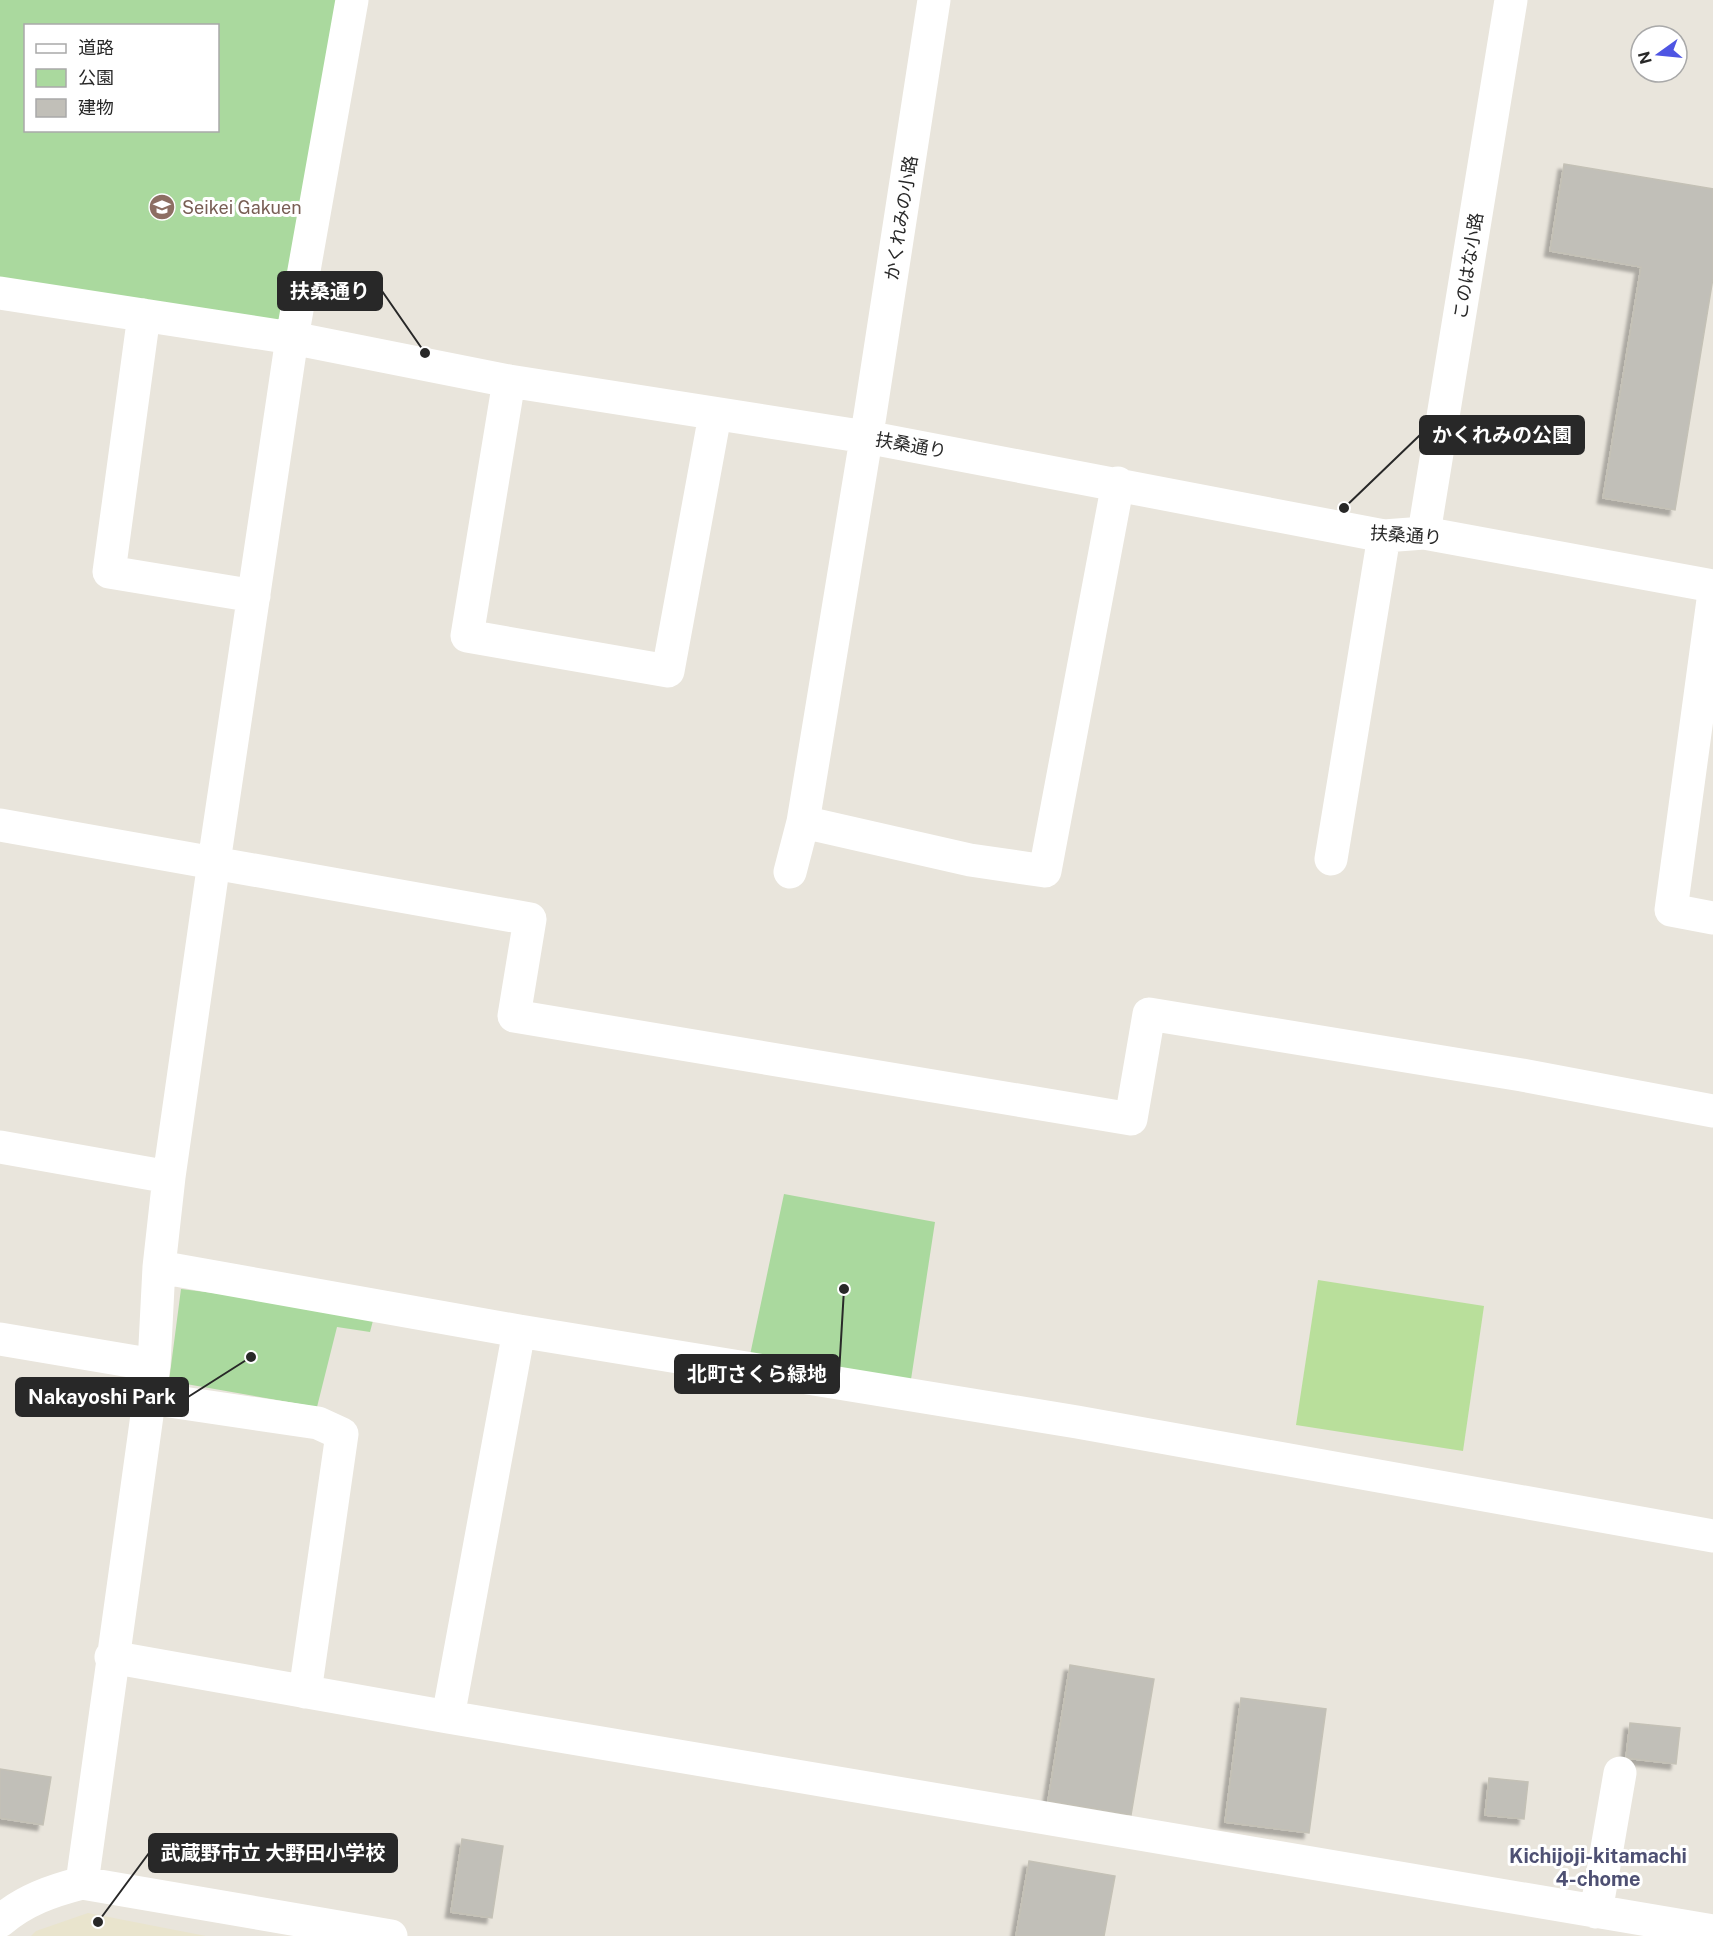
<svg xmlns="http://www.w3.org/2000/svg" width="1713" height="1936" viewBox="0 0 1713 1936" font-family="'Public Sans','Noto Sans JP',sans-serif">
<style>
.education{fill:#e9e4cd}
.green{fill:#aad99e;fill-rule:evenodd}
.pitch{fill:#b9df9b}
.building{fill:#c1bfb8;stroke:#c4c1b6;stroke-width:1.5;filter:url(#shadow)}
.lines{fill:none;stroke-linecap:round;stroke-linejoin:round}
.minor{stroke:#fff;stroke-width:33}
.labels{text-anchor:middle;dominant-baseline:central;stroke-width:6;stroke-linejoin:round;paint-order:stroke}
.education-label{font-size:18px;fill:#785e54;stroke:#fff;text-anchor:start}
.street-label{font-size:18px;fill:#282828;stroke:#fff}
.neighbourhood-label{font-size:20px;font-weight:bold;fill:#4e5073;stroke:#fff}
.leader{fill:none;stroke:#282828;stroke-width:2}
.callout-dot{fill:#282828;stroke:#fff;stroke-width:2}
.callout{fill:#282828;stroke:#282828;stroke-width:2}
.callout-label{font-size:20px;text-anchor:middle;font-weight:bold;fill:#fff}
</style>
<defs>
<filter id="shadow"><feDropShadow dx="-5.5" dy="5.5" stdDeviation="1.5" flood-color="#0004"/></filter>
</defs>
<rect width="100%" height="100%" fill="#e9e5dc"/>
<path class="education" d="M 88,1913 L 206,1936 L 31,1936 L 36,1931 Z"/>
<path class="green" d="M 0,0 L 354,0 L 287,329 L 0,278 ZM 26,26 L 218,26 L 218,130 L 26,130 Z
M 784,1194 L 935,1222 L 910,1386 L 750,1355 Z
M 181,1289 L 375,1313 L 370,1332 L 337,1327 L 317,1407 L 169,1381 Z"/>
<path class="pitch" d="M 1318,1280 L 1484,1306 L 1463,1451 L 1296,1425 Z"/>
<path class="building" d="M 1564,164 L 1713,189 L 1713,278 L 1675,510 L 1603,498 L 1641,267 L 1550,251 Z
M 1070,1665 L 1154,1679 L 1131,1815 L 1048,1801 Z
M 1241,1698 L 1326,1709 L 1309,1833 L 1225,1822 Z
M 1630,1723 L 1680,1728 L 1676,1764 L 1626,1758 Z
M 0,1769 L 51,1777 L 43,1825 L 0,1818 Z
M 1489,1778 L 1528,1782 L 1524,1819 L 1485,1815 Z
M 462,1839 L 503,1846 L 492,1918 L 451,1912 Z
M 1029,1861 L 1115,1876 L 1104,1936 L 1016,1936 Z"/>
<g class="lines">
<path class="minor" d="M 0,293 L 292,338 L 509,381 L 866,437 L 1384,536 L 1424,533 L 1713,586
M 144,315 L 109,572 L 254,596
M 509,381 L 467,636 L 668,671 L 715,415
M 1424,533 L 1511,0
M 1713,600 L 1671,910 L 1713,918
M 803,822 L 970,860 L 1045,871 L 1118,483
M 0,825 L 530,919 L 514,1016 L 1131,1119 L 1149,1014 L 1522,1075 L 1713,1111
M 1331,859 L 1384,536
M 790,872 L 803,822 L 870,415 L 934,0
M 0,1147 L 169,1177
M 159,1267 L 519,1331 L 1077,1422 L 1713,1536
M 0,1339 L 154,1365
M 149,1398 L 318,1423 L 342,1434 L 305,1692
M 111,1657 L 448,1717 L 1713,1931
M 448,1717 L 519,1331
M 82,1883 L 154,1365 L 159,1267 L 169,1177 L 214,862 L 292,338 L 352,0
M 1596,1912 L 1620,1773
M 0,1921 C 25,1900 51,1891 82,1883 L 391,1936"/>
</g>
<defs>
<symbol id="university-disc" viewBox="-11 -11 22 22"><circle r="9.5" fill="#8d6e63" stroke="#fff"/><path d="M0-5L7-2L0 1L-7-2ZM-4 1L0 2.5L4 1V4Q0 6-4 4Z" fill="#fff"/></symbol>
</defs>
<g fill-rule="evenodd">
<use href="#university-disc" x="147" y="192" width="30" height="30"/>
</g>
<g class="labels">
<g class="education-label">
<text x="182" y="207">Seikei Gakuen</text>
</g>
<g class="street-label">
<text transform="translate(901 218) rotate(-81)">かくれみの小路</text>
<text transform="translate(1468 266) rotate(-81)">このはな小路</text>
<text transform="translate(911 445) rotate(10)">扶桑通り</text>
<text transform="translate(1406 535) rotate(4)">扶桑通り</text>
</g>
<g class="neighbourhood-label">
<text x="1598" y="1856">Kichijoji-kitamachi<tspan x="1598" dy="23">4-chome</tspan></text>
</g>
</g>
<path class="leader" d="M425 353L382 291M1344 508L1420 435M844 1289L839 1374M251 1357L188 1397M98 1922L149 1853"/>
<g class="callout-dot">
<circle cx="425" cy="353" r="6"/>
<circle cx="1344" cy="508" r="6"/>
<circle cx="844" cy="1289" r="6"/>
<circle cx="251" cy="1357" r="6"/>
<circle cx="98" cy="1922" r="6"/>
</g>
<g class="callout">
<rect x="278" y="272" width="104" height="38" rx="6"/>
<rect x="1420" y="416" width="164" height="38" rx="6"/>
<rect x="675" y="1355" width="164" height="38" rx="6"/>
<rect x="16" y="1378" width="172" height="38" rx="6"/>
<rect x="149" y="1834" width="248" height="38" rx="6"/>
</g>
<g class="callout-label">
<text x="330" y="298">扶桑通り</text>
<text x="1502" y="442">かくれみの公園</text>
<text x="757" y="1381">北町さくら緑地</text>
<text x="102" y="1404">Nakayoshi Park</text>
<text x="273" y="1860">武蔵野市立 大野田小学校</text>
</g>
<rect x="24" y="24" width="195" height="108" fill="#ffffff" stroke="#a9a9a9" stroke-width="1.5"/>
<rect x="36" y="44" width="30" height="9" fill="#ffffff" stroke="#a9a9a9" stroke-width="1.5"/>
<text x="78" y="54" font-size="18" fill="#282828">道路</text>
<rect x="36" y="69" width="30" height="18" fill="#aad99e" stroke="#a9a9a9" stroke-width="1.5"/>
<text x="78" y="84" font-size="18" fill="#282828">公園</text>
<rect x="36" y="99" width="30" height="18" fill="#c1bfb8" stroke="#a9a9a9" stroke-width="1.5"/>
<text x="78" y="114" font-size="18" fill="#282828">建物</text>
<g transform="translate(1659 54) rotate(255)"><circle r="28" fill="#ffffff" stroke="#a9a9a9" stroke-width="1.5"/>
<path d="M0-4.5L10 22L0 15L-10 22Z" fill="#4e55e3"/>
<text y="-9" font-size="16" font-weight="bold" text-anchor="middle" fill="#282828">N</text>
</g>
</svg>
